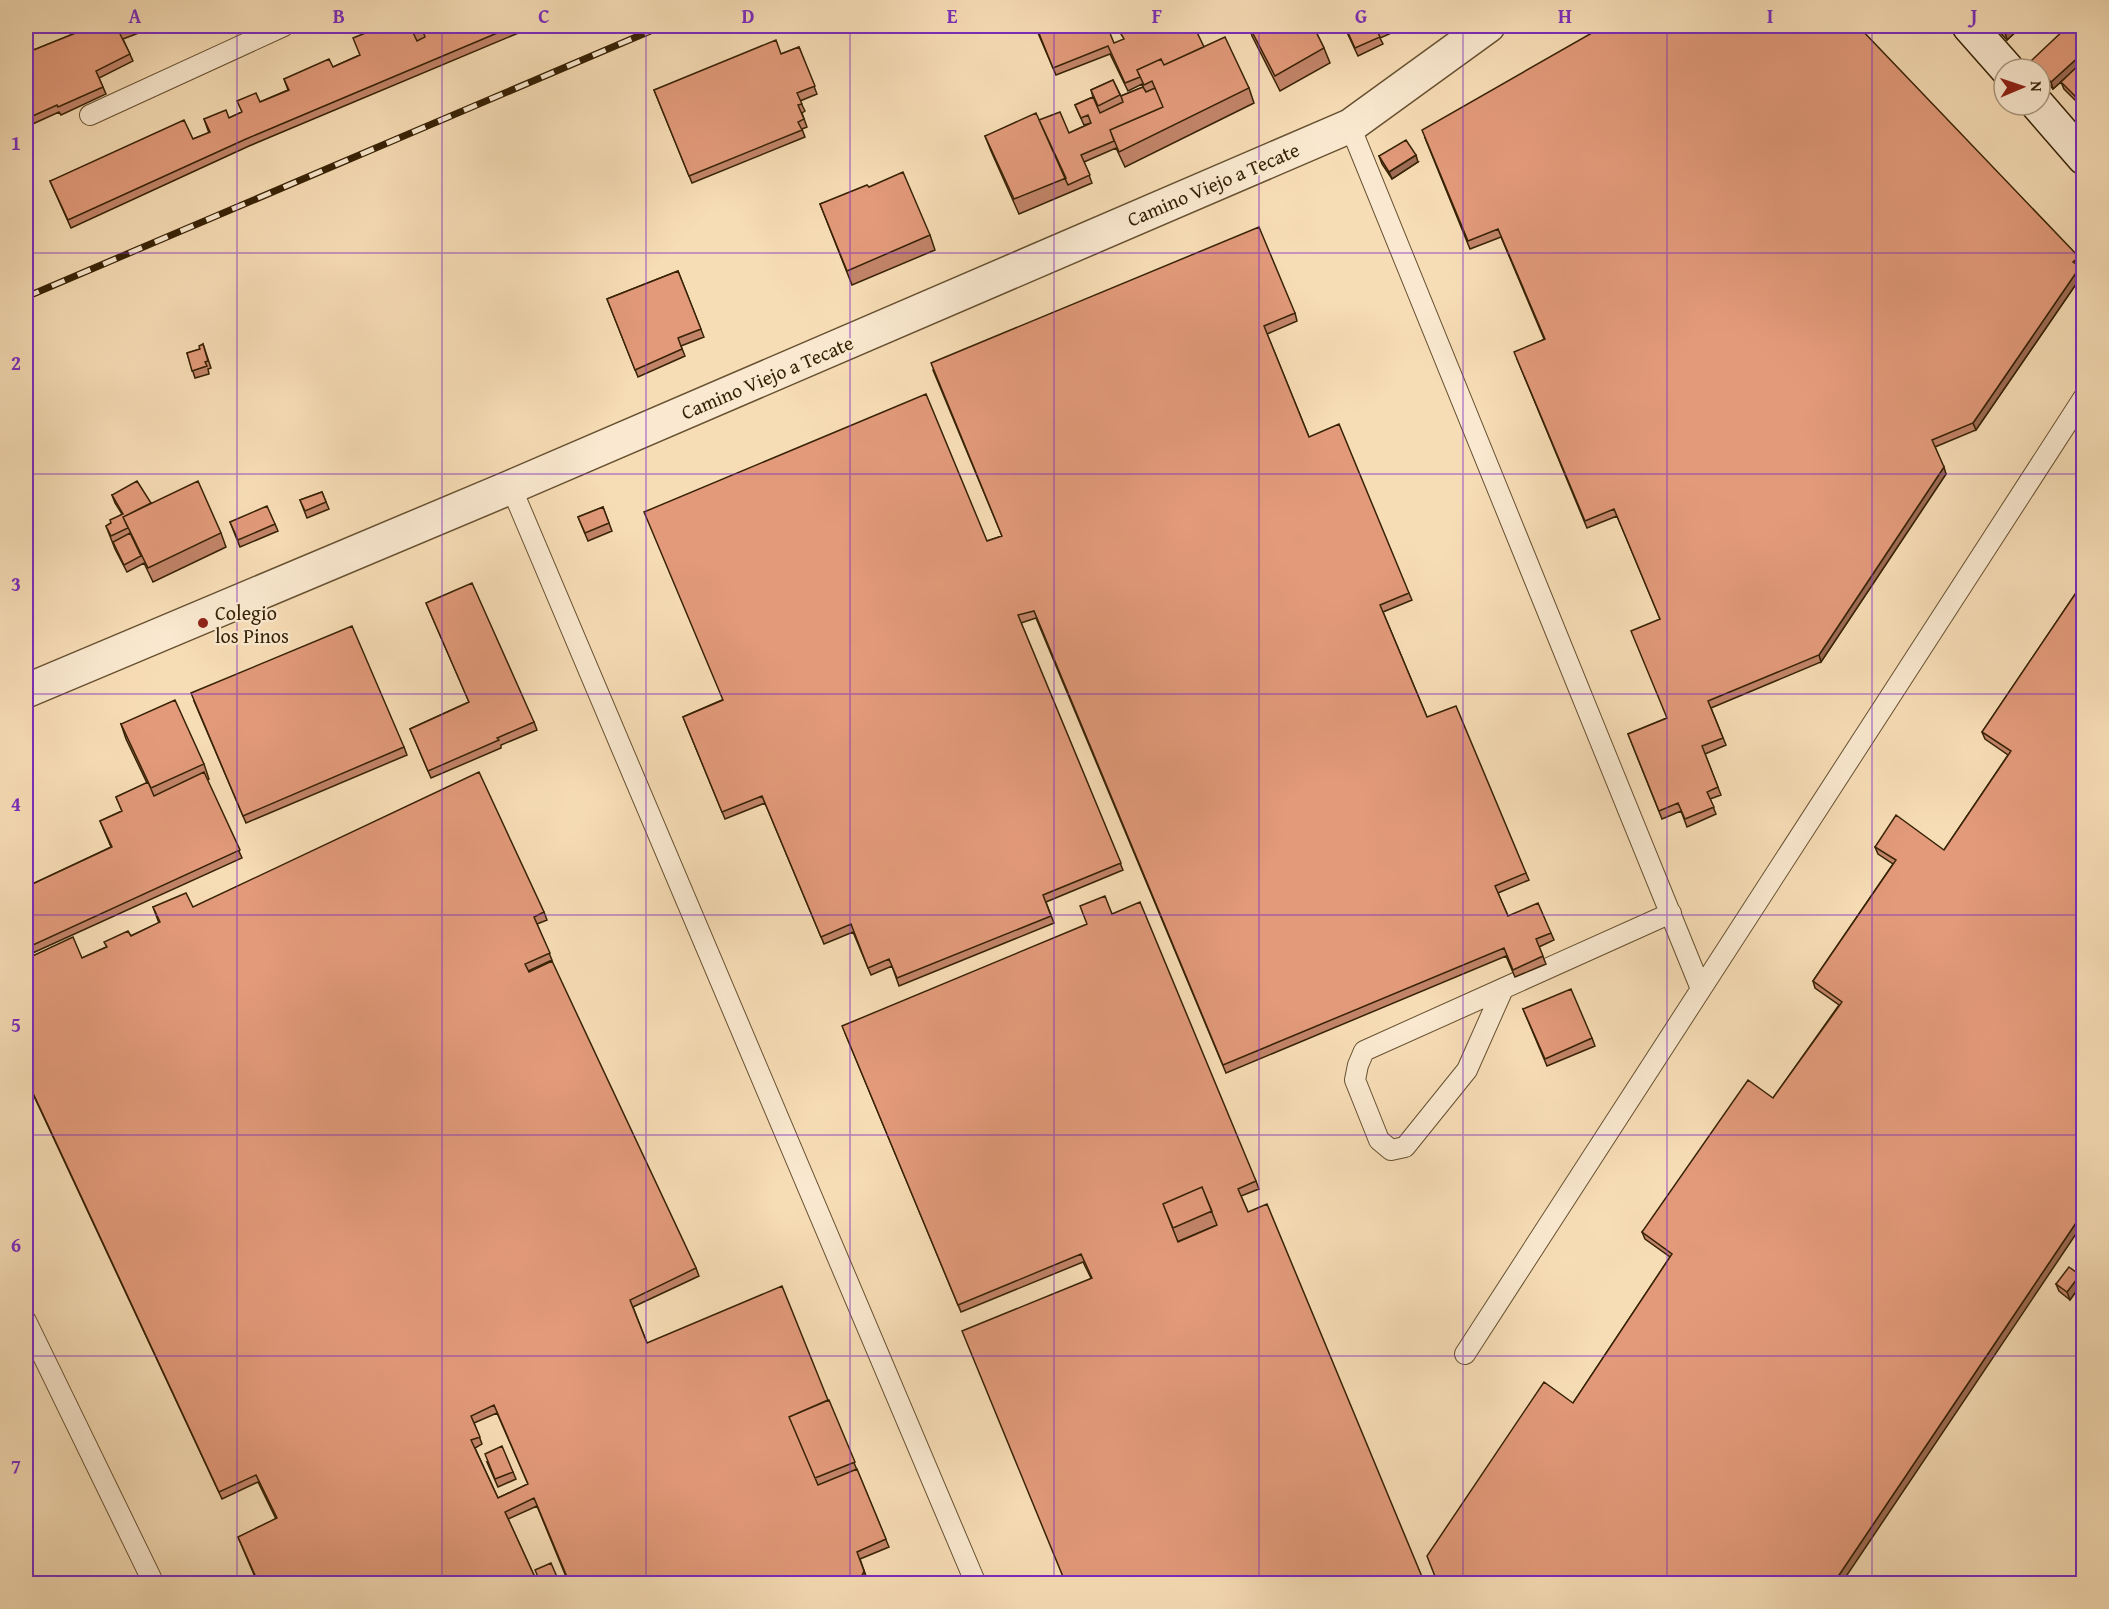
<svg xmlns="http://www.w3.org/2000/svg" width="2109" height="1609" viewBox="0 0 2109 1609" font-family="'Gentium Book Plus',serif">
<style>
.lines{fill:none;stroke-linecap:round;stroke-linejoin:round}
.lane-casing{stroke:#675131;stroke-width:22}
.street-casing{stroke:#675131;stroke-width:36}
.secondary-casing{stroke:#372205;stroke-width:36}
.lane{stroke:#fae9d0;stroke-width:20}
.street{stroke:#fae9d0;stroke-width:33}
.secondary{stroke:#fae9d0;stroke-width:33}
.rail-casing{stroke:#372205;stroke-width:7}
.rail{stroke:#fae9d0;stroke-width:4.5;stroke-dasharray:14;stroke-linecap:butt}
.wall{fill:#c28469;stroke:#372205;stroke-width:1.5;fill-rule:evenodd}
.shaded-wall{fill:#9e6c55;stroke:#372205;stroke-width:1.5}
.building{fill:#e29a7a;stroke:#372205;stroke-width:1.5;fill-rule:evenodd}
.grid{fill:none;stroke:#7b2cbf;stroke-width:1.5;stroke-opacity:0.55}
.poi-dot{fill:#8f2418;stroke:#fae9d0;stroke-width:2}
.labels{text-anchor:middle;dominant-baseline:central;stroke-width:4.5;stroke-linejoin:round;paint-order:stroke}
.street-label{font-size:20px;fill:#372205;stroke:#fae9d0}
.poi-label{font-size:20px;fill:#372205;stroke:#fae9d0;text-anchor:start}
.neatline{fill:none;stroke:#7b2cbf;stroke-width:2}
.grid-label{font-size:20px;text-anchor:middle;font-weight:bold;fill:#7b2cbf}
</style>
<rect width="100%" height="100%" fill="#f7ddb6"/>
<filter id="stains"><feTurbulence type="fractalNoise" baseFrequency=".00333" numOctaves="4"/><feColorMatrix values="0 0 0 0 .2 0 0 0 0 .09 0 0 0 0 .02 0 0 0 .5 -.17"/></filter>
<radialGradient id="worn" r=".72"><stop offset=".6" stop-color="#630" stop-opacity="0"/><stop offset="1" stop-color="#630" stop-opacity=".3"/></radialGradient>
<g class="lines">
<defs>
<path id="lane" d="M 90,115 L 284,26
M 1350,126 L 1701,989
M 511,487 L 976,1584
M 1503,989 L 1467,1070 L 1405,1147 L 1391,1150 L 1379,1140 L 1355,1080 L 1358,1065 L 1364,1051 L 1671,913
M 26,1321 L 154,1584
M 1465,1354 L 2084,397"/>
<path id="street" d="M 26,691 L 511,487 L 1350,126 L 1488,26"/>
<path id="secondary" d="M 1969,26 L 2007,69
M 2038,105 L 2084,158"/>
</defs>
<use href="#lane" class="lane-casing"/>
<use href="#street" class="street-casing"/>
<use href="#secondary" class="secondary-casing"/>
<use href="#lane" class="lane"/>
<use href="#street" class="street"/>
<use href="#secondary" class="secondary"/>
<defs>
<path id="rail" d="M 26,297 L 662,26"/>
</defs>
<use href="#rail" class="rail-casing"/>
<use href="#rail" class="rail"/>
</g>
<path class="wall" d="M 93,26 L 157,26 L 123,39 L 133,61 L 99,78 L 106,94 L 61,115 L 59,112 L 26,127 L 26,53 Z
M 383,26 L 535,26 L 249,146 L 71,228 L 50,181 L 193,139 L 209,133 L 204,119 L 229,118 L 242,112 L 260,102 L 288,90 L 284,79 L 333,67 L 360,55 Z
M 1035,26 L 1114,43 L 1204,47 L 1249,88 L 1254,103 L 1125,167 L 1116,148 L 1084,162 L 1092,183 L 1019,214 L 991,151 L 985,136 L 1039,120 L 1069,133 L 1091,123 L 1084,125 L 1075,105 L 1093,97 L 1091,90 L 1113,80 L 1121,96 L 1143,87 L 1142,84 L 1128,91 L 1110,54 L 1056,75 Z
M 1249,26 L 1313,26 L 1324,48 L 1330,63 L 1280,91 L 1252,36 Z
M 1344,26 L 1407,26 L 1380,38 L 1383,44 L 1358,56 Z
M 1994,26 L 2022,26 L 2007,40 Z
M 2084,26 L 2084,97 L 2078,103 L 2064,89 L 2061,82 L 2053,89 L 2040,75 L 2040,69 L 2034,68 L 2031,61 Z
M 799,47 L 817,94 L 800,101 L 805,111 L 802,113 L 807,127 L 802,129 L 805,137 L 692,183 L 654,90 L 781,54 Z
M 1425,138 L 2082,264 L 2079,266 L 2083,274 L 1976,430 L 1935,447 L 1946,474 L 1821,662 L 1711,708 L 1726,745 L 1705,754 L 1721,795 L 1710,799 L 1716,814 L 1687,827 L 1681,811 L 1662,819 L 1628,734 L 1667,718 L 1660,619 L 1617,516 L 1587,528 L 1517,359 L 1544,339 L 1501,237 L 1470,249 Z
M 1379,156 L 1418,162 L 1392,179 L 1382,164 Z
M 869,187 L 930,235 L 935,250 L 852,285 L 820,204 Z
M 678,271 L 704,337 L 681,346 L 685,356 L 638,377 L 607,299 Z
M 1295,313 L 1297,321 L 1267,334 L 1309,437 L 1409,593 L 1412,600 L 1383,612 L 1427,717 L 1526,873 L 1529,880 L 1498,893 L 1508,916 L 1551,933 L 1554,940 L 1539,947 L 1546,964 L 1515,977 L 1506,956 L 1226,1073 L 1036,618 L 1021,623 L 1123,870 L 1046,902 L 1054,923 L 899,986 L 892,966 L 871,975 L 853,932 L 824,944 L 765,803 L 725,819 L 683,717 L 722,700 L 987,541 L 1002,536 L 933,370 Z
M 203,344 L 211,368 L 208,369 L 209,374 L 195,378 L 187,353 L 200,349 Z
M 322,492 L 329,509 L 307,518 L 300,500 Z
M 112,495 L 151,503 L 221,533 L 226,547 L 153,582 L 144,563 L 127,572 L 115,549 L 106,526 L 111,523 L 122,514 L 115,503 Z
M 603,507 L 612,531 L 588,541 L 578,517 Z
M 230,522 L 275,524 L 278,531 L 240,547 Z
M 2084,581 L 2084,1222 L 1573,1403 L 1670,1257 L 1645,1239 L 1642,1232 L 1773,1098 L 1839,1005 L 1815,988 L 1813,981 L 1893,864 L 1878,854 L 1875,847 L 1944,850 L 2008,755 L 1985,739 L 1982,732 Z
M 426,603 L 534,722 L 537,730 L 501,745 L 501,748 L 431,778 L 410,729 L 469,702 Z
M 194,701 L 404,747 L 407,755 L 246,823 Z
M 121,724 L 204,764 L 209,779 L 207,780 L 242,858 L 26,956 L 26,887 L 111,847 L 100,821 L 122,811 L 116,797 L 147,783 L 126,739 Z
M 153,907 L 544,912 L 547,920 L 537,924 L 552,960 L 528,971 L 696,1268 L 699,1276 L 633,1307 L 647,1343 L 828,1400 L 889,1547 L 860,1559 L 867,1579 L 865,1584 L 569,1584 L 537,1506 L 508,1519 L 538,1584 L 258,1584 L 238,1537 L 276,1519 L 258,1482 L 222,1499 L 26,1079 L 26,959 L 82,958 L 159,923 ZM 497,1413 L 528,1484 L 498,1498 L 475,1448 L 482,1444 L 474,1423 Z
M 1112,914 L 1256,1181 L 1259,1189 L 1241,1196 L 1248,1212 L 1091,1278 L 1083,1262 L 961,1312 L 845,1033 Z
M 1523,1009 L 1592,1038 L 1595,1046 L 1547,1066 Z
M 2082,1283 L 2070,1300 L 2059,1291 L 2056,1284 Z
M 487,1462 L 513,1472 L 516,1479 L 498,1487 Z"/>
<path class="shaded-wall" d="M 2012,26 L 2022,26 L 2007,40 L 2005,32 Z
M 2084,52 L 2084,61 L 2053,89 L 2051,82 Z
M 2084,87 L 2084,97 L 2078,103 L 2075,96 Z
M 1416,155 L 1418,162 L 1392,179 L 1389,172 Z
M 2079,257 L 2082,264 L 2076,269 L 2073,262 Z
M 2080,267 L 2083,274 L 1976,430 L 1973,423 Z
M 1944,467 L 1946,474 L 1821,662 L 1819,655 Z
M 2084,1211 L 2084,1222 L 1841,1584 L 1833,1584 Z
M 2080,1275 L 2082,1283 L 2070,1300 L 2067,1292 Z
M 864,1571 L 867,1579 L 865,1584 L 858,1584 Z"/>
<path class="building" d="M 93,26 L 135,26 L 119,32 L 130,54 L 96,71 L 103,87 L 58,107 L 57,105 L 26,119 L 26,53 Z
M 383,26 L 410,26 L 417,41 L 425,37 L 421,26 L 514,26 L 246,139 L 68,220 L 50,181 L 184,120 L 193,139 L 210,132 L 204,119 L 226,110 L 229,118 L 242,112 L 237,101 L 256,93 L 260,102 L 289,90 L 284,79 L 329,59 L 333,67 L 360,55 L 353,38 Z
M 1036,26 L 1107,26 L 1114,43 L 1124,39 L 1121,34 L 1139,26 L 1194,26 L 1204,47 L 1164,65 L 1161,59 L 1137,70 L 1140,77 L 1125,83 L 1108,46 L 1053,68 Z
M 1249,26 L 1313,26 L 1324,48 L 1275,76 Z
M 1345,26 L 1388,26 L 1377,31 L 1380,37 L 1355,48 Z
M 1604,26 L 1858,26 L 2079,257 L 2073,262 L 2080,267 L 1973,423 L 1932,440 L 1944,467 L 1819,655 L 1708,701 L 1723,738 L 1702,746 L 1718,787 L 1707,792 L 1714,807 L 1685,819 L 1678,803 L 1659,811 L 1628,734 L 1667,718 L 1631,631 L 1660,619 L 1614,509 L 1585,521 L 1514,352 L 1545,339 L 1498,229 L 1468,241 L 1422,130 Z
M 1998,26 L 2012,26 L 2005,32 Z
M 2068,26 L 2084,26 L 2084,52 L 2051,82 L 2040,71 L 2040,69 L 2038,69 L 2031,61 Z
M 1225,37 L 1249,88 L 1119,152 L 1110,130 L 1163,107 L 1152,81 L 1144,85 L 1137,70 L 1161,59 L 1164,65 Z
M 776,40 L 781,54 L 799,47 L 815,86 L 797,93 L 802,104 L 798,105 L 804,119 L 798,122 L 802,130 L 689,176 L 654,90 Z
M 2084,60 L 2084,87 L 2075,96 L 2061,82 Z
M 1113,80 L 1120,95 L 1098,106 L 1091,90 Z
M 1143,87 L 1146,92 L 1155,88 L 1163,107 L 1110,130 L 1114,141 L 1081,155 L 1090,175 L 1068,185 L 1039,120 L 1060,112 L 1069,133 L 1091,123 L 1088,115 L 1081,118 L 1075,105 L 1093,97 L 1100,113 L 1123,102 L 1121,96 Z
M 1036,113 L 1066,178 L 1014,199 L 985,136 Z
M 1406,140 L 1416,155 L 1389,172 L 1379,156 Z
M 903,172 L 930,235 L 847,271 L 820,204 L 867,185 L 869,187 Z
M 1259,227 L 1295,313 L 1264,326 L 1309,437 L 1339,424 L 1409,593 L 1380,605 L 1427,717 L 1456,706 L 1526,873 L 1495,886 L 1508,916 L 1538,903 L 1551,933 L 1536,939 L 1543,956 L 1513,970 L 1504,948 L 1223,1065 L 1034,611 L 1018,615 L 1121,863 L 1043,895 L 1051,916 L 897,978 L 889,959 L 868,968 L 851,924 L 821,937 L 762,796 L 722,812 L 683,717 L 723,700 L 644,512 L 926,394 L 987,541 L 1002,536 L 931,363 Z
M 678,271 L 701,329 L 678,338 L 682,349 L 635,370 L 607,299 Z
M 203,344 L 208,361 L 205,362 L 207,366 L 192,371 L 187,353 L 200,349 L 199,346 Z
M 137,481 L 151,503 L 123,517 L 128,528 L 111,536 L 106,526 L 111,523 L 110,520 L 123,514 L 112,495 Z
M 198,481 L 221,533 L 148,568 L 123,517 Z
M 322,492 L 326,502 L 305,511 L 300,500 Z
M 267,506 L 275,524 L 238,540 L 230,522 Z
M 603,507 L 609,523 L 585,533 L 578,517 Z
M 130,533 L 141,556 L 124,565 L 113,542 Z
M 2084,581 L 2084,1211 L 1833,1584 L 1438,1584 L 1427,1556 L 1544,1382 L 1573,1403 L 1672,1254 L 1642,1232 L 1748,1080 L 1773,1098 L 1842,1002 L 1813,981 L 1896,860 L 1875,847 L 1896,815 L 1944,850 L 2011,751 L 1982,732 Z
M 472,583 L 534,722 L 497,738 L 499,740 L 428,771 L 410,729 L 469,702 L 426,603 Z
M 352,626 L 404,747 L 243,816 L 191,693 Z
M 175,700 L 204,764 L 151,788 L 121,724 Z
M 204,772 L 240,850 L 33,945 L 26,926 L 26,887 L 112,847 L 100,821 L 122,811 L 116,797 L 148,782 L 154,796 Z
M 479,772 L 544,912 L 534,917 L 550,953 L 525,964 L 529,972 L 552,961 L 696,1268 L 630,1300 L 647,1343 L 782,1286 L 828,1400 L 789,1417 L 792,1424 L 818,1485 L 857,1469 L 886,1539 L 857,1552 L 864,1571 L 858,1584 L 570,1584 L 534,1498 L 505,1512 L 538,1584 L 259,1584 L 238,1537 L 277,1518 L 256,1475 L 219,1492 L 26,1078 L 26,959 L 73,937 L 82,958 L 107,947 L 104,942 L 128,931 L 131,936 L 160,922 L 153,907 L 186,893 L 193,907 ZM 494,1405 L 528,1484 L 498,1498 L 471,1440 L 480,1437 L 471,1416 Z
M 1105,896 L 1112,914 L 1140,902 L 1256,1181 L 1238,1189 L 1248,1212 L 1267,1204 L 1425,1584 L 1066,1584 L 962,1331 L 1092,1278 L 1081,1254 L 958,1305 L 842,1026 L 1087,924 L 1080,906 ZM 1202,1187 L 1217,1225 L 1178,1242 L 1163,1204 Z
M 26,926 L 30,937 L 26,939 Z
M 1571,989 L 1592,1038 L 1545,1059 L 1523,1009 Z
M 1202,1187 L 1212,1211 L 1173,1228 L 1163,1204 Z
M 2069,1267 L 2080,1275 L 2067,1292 L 2056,1284 Z
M 829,1400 L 855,1462 L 815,1478 L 789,1417 Z
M 502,1446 L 513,1472 L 495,1479 L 485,1454 Z
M 551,1563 L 560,1584 L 541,1584 L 535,1570 Z"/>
<path class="grid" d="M 237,26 L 237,1584M 442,26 L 442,1584M 646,26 L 646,1584M 850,26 L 850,1584M 1054,26 L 1054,1584M 1259,26 L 1259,1584M 1463,26 L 1463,1584M 1667,26 L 1667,1584M 1872,26 L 1872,1584M 26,253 L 2084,253M 26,474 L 2084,474M 26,694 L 2084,694M 26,915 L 2084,915M 26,1135 L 2084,1135M 26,1356 L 2084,1356"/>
<circle class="poi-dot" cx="203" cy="623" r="6"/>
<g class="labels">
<g class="street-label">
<text transform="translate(1213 184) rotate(-23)">Camino Viejo a Tecate</text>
<text transform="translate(767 377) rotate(-23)">Camino Viejo a Tecate</text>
</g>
<g class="poi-label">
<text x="215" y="612">Colegio<tspan x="215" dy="23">los Pinos</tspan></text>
</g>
</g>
<rect width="2109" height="1609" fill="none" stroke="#f7ddb6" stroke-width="66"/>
<g transform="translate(2022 87) rotate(88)"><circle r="28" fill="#fae9d0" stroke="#ac997f" stroke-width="1.5"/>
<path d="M0-4.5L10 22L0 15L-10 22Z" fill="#8f2418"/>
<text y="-9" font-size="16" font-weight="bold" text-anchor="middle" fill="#372205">N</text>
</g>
<rect x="33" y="33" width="2043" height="1543" class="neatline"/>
<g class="grid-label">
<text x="135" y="23">A</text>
<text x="339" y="23">B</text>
<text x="544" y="23">C</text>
<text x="748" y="23">D</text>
<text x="952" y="23">E</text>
<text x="1157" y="23">F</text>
<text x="1361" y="23">G</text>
<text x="1565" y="23">H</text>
<text x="1770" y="23">I</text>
<text x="1974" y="23">J</text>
<text x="16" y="150">1</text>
<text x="16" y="370">2</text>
<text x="16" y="591">3</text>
<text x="16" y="811">4</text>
<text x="16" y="1032">5</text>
<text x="16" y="1252">6</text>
<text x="16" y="1473">7</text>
</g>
<rect width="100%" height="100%" filter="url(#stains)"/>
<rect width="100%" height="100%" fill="url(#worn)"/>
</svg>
